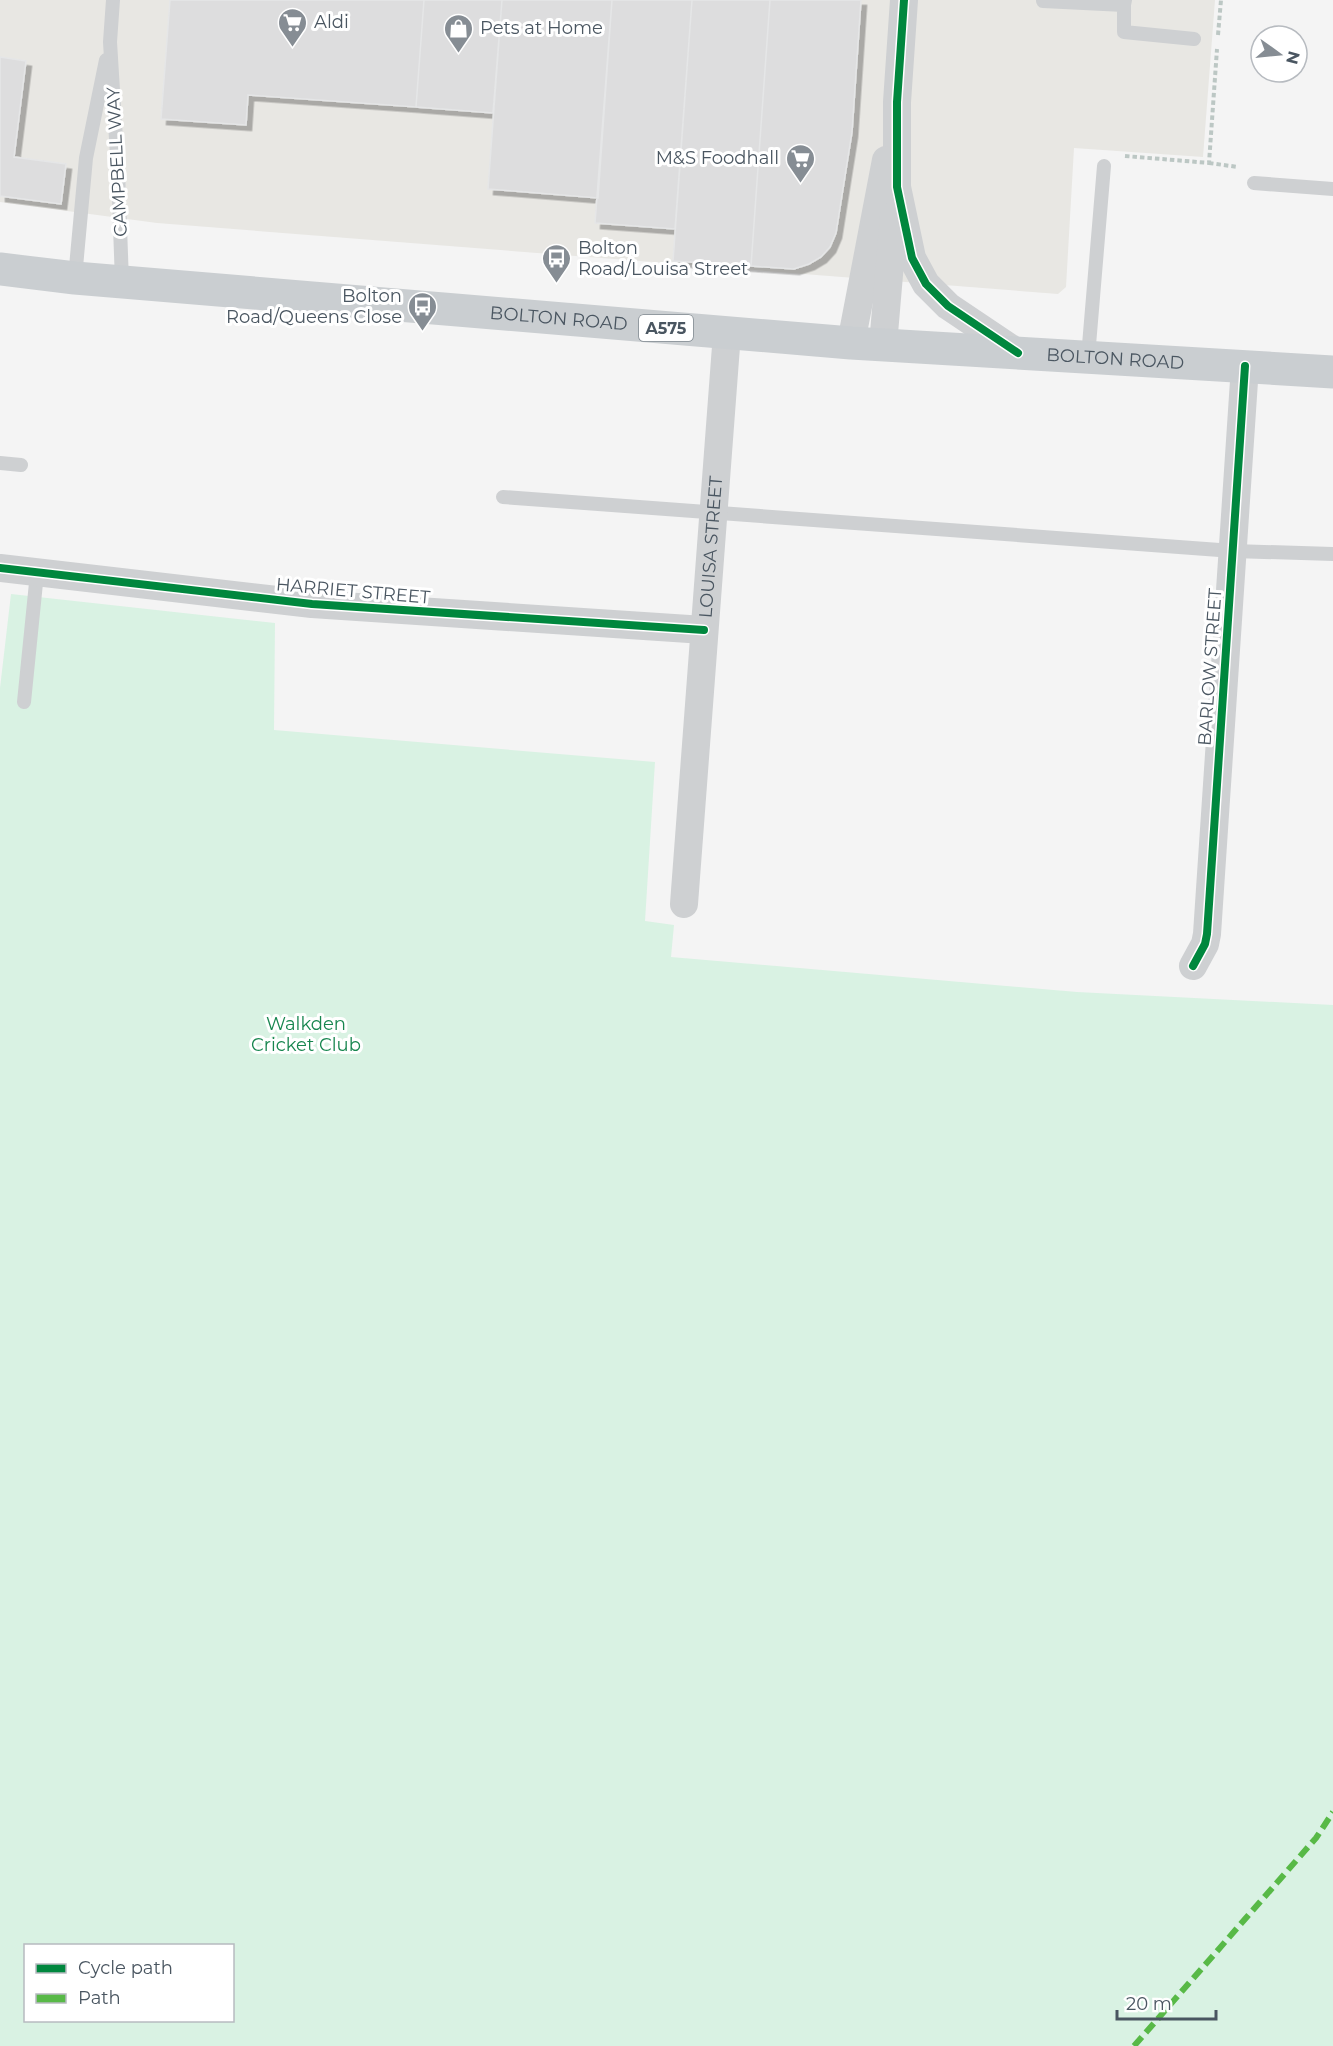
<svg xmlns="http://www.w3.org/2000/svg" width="1333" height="2046" viewBox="0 0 1333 2046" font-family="Montserrat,sans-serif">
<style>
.commercial{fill:#e8e7e3}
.green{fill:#d9f2e3;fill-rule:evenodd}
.building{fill:#ddddde;stroke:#e5e6e7;stroke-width:1.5;filter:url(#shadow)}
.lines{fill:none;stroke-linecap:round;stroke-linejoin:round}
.path{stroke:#bcc7c4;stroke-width:4;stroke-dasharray:4.5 3;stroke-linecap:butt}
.service{stroke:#ced0d2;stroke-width:14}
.minor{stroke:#ced0d2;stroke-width:28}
.primary{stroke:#caced1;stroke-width:33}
.quiet{stroke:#58b947;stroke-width:6;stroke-dasharray:12 6;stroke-linecap:butt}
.cycleway-casing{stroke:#fff;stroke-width:11}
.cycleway{stroke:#00873e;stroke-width:8}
.labels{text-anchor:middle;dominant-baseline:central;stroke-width:6;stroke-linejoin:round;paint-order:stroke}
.shield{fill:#fff;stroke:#808990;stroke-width:1.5}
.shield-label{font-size:16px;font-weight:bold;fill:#4a5661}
.poi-label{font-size:18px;fill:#4a5661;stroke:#fff;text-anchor:start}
.street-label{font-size:18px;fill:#4a5661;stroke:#fff}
.park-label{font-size:18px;fill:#17864f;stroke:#fff}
</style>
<defs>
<filter id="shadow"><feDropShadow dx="5.5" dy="5.5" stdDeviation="0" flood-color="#0004"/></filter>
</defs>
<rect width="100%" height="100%" fill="#f4f4f4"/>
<path class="commercial" d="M 0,0 L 1215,0 L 1203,157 L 1074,148 L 1066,287 L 1058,294 L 157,223 L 0,202 Z"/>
<path class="green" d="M 11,594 L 275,623 L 274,730 L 655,762 L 645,921 L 674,925 L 671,957 L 1077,992 L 1333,1005 L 1333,2046 L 0,2046 L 0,688 ZM 26,1946 L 232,1946 L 232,2020 L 26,2020 Z"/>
<path class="building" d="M 170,0 L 424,0 L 416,107 L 248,95 L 246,125 L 161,119 Z
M 424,0 L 502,0 L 493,113 L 416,107 Z
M 502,0 L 612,0 L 598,198 L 488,189 Z
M 612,0 L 692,0 L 675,229 L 595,223 Z
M 692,0 L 770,0 L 751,266 L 673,261 Z
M 770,0 L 861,0 L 852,132 L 836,233 L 830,247 L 821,257 L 809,264 L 794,269 L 751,266 Z
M 0,57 L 26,61 L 14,157 L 66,164 L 61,204 L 0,196 Z"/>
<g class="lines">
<path class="path" d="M 1218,35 L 1221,0
M 1125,156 L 1209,163 L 1217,49
M 1209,163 L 1238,167"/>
<path class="service" d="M 113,0 L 110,42 L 118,171 L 122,282
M 1043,1 L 1124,5 L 1125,0
M 1124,5 L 1124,32 L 1194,39
M 1254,183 L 1333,189
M 75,278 L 86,158 L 106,60
M 1088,357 L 1104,166
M 0,463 L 21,465
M 503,497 L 1233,551 L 1333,554
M 24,702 L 37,573"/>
<g class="minor">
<path d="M 904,0 L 897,102 L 897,187 L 912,258 L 926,284 L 948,306 L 1018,353"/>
<path d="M 851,343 L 886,160"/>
<path d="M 883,345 L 894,216"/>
<path d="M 0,568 L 312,604 L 704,630"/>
<path id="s1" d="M 684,904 L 727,333"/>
<path d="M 1193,966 L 1205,944 L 1207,934 L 1245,366"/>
</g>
<path class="primary" id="s2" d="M 0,269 L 75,278 L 851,343 L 1333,372"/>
<path class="quiet" d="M 1134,2046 L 1316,1838 L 1333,1812"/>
<defs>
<path id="cycleway" d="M 904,0 L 897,102 L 897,187 L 912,258 L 926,284 L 948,306 L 1018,353
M 0,568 L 312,604 L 704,630
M 1193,966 L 1205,944 L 1207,934 L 1245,366"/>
</defs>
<use href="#cycleway" class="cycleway-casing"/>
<use href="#cycleway" class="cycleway"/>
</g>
<defs>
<symbol id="supermarket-pin" viewBox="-11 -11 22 30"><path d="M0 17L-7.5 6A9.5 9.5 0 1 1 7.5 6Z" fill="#868d94" stroke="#fff"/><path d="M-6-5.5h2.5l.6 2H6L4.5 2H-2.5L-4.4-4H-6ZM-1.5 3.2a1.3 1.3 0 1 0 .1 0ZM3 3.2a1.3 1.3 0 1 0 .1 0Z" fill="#fff"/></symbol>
<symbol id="shop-pin" viewBox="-11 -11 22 30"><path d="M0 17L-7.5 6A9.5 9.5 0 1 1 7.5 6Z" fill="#868d94" stroke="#fff"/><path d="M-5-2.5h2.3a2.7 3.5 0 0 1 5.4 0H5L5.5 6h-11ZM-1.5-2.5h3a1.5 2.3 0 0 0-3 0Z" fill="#fff"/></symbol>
<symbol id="bus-pin" viewBox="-11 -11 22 30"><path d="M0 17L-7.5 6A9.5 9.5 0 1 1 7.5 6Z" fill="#868d94" stroke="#fff"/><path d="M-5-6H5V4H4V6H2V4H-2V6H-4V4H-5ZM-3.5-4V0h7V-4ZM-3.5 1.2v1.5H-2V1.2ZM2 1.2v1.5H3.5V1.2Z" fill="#fff"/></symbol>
</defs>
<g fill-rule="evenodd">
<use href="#supermarket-pin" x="276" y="6" width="33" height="45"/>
<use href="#shop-pin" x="442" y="12" width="33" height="45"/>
<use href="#supermarket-pin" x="784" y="142" width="33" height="45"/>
<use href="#bus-pin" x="540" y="242" width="33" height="45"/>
<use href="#bus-pin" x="406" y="290" width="33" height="45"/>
</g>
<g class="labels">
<rect class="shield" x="639" y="315" width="54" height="26" rx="4.5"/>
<g class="shield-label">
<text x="666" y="328">A575</text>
</g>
<g class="poi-label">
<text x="314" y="22">Aldi</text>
<text x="480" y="28">Pets at Home</text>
<text x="779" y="158" text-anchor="end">M&amp;S Foodhall</text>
<text x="578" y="248">Bolton<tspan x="578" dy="21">Road/Louisa Street</tspan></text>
<text x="402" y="296" text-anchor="end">Bolton<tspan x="402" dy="21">Road/Queens Close</tspan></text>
</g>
<g class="street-label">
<text transform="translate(117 162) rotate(-93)">CAMPBELL WAY</text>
<text stroke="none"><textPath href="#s2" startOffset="561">BOLTON ROAD</textPath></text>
<text stroke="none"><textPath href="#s2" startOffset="1119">BOLTON ROAD</textPath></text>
<text stroke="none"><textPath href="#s1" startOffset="358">LOUISA STREET</textPath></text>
<text transform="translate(353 591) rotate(5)">HARRIET STREET</text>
<text transform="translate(1210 667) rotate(-86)">BARLOW STREET</text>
</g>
<g class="park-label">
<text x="306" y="1024">Walkden<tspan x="306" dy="21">Cricket Club</tspan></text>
</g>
</g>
<rect x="24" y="1944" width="210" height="78" fill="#ffffff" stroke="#b7bbc0" stroke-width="1.5"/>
<rect x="36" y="1964" width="30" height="9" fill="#00873e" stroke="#b7bbc0" stroke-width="1.5"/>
<text x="78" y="1974" font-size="18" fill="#4a5661">Cycle path</text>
<rect x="36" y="1994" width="30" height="9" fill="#58b947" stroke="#b7bbc0" stroke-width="1.5"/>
<text x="78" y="2004" font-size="18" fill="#4a5661">Path</text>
<g transform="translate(1279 54) rotate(105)"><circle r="28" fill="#ffffff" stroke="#b7bbc0" stroke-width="1.5"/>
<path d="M0-4.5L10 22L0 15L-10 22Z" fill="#868d94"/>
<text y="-9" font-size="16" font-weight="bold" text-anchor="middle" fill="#4a5661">N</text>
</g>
<path d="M1117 2010v9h99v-9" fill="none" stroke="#4a5661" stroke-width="3"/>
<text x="1126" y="2010" font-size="18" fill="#4a5661" stroke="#ffffff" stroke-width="4.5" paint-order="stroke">20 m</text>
</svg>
